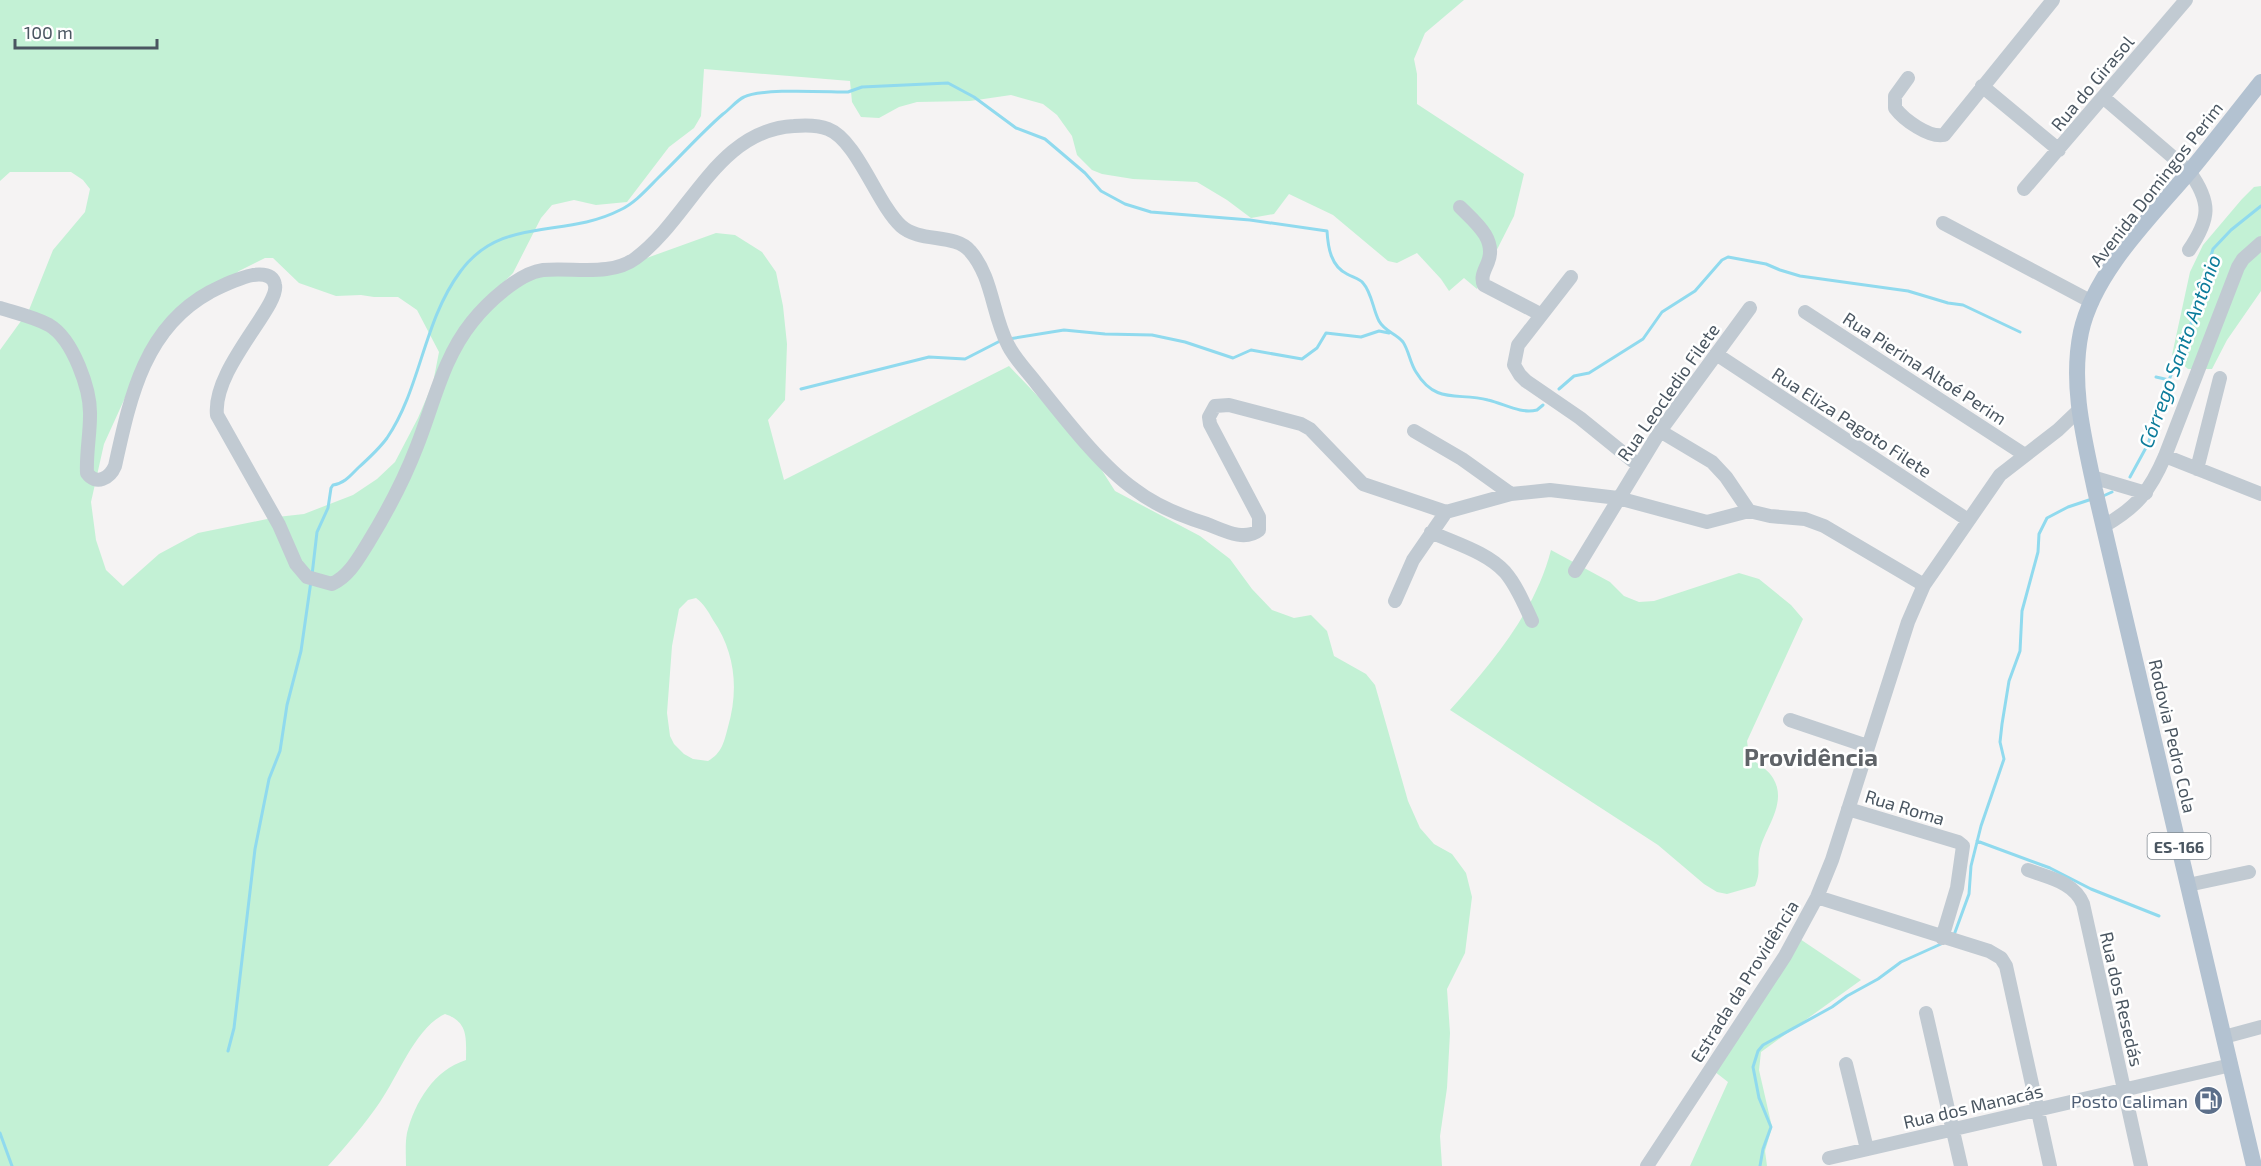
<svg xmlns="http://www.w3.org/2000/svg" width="2261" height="1166" viewBox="0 0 2261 1166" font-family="'Exo 2',sans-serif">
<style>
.green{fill:#c3f1d5;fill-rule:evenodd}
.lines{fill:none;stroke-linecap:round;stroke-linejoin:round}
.stream{stroke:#90daee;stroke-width:3}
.minor{stroke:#c1cad2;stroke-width:14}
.major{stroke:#b3c2d1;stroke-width:16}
.labels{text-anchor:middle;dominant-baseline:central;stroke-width:5;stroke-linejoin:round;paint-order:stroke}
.shield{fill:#fff;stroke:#808990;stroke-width:1.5}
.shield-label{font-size:16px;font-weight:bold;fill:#4a5661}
.street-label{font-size:18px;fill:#4a5661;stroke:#fff}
.service-label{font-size:18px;fill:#4e5e75;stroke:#fff;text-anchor:end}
.water-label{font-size:20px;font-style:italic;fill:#0c7c9b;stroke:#fff}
.district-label{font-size:24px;font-weight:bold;fill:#5f6368;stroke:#fff}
</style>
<rect width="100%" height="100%" fill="#f5f3f3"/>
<path class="green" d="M 0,0 L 1464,0 L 1425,33 L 1414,59 L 1417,74 L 1417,104 L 1524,174 L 1514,216 L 1477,289 L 1464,278 L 1449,291 L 1441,279 L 1417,253 L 1397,263 L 1388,261 L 1333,215 L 1289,194 L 1274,214 L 1251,218 L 1227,200 L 1197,182 L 1133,179 L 1102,174 L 1092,170 L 1077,155 L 1072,136 L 1057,115 L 1043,104 L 1011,95 L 970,101 L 917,102 L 899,107 L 879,118 L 861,117 L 852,102 L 850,81 L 704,69 L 701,116 L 694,128 L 669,147 L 627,202 L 596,205 L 574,200 L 552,205 L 541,218 L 513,273 L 499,287 L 559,266 L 585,263 L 619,268 L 716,233 L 735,235 L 762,252 L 776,272 L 783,306 L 787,344 L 785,400 L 768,420 L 784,480 L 1009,366 L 1089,450 L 1115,491 L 1200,536 L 1230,559 L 1252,589 L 1272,610 L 1294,618 L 1311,615 L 1327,631 L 1334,656 L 1366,674 L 1375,685 L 1408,801 L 1420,828 L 1434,844 L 1452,854 L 1466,873 L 1472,897 L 1465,953 L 1447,989 L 1450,1033 L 1447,1088 L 1440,1136 L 1442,1166 L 406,1166 C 406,1156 405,1143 407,1133 C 415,1102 434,1070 466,1060 C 466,1039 469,1022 445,1014 C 416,1027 398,1076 380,1102 C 365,1124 346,1146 328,1166 L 0,1166 L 0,350 L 29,310 L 53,250 L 85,212 L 90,189 L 83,180 L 71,172 L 10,172 L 0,181 ZM 265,258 L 273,258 L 299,283 L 336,296 L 361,295 L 374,297 L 398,297 L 417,310 L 439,352 L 433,383 L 418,418 L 395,462 L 377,479 L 353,495 L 304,514 L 277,517 L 198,533 L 159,554 L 123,586 L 106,570 L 96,540 L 91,502 L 104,444 L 129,389 L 188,311 L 239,271 ZM 696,598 C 704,604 708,611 713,620 C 735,652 739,689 728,727 C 724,742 722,753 708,761 L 693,759 L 684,754 L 674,744 L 670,736 L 667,713 L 672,646 L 679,609 L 688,600 Z
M 2261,186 L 2261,291 L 2227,340 L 2212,369 L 2188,369 L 2172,355 L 2190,272 L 2203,245 L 2242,199 L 2254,187 Z
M 1551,550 L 1610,582 L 1624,596 L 1639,602 L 1654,601 L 1739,573 L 1759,579 L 1791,605 L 1803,619 L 1747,741 L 1749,756 C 1756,764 1767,768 1773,778 C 1789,804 1762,831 1759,854 C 1757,868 1761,872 1755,886 L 1727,894 L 1717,892 L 1704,884 L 1658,845 L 1450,710 C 1492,663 1535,612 1551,550 Z
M 1797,937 L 1861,980 L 1761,1052 L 1759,1070 L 1772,1127 L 1765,1151 L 1767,1166 L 1690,1166 L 1728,1082 L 1710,1068 Z"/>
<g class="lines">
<path class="stream" d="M 1009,339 L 1064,330 L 1105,334 L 1152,335 L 1185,342 L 1233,358 L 1251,350 L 1302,359 L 1317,348 L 1326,333 L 1361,337 L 1379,331 L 1389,333
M 2156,377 L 2169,380
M 801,389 L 929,357 L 965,359 L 1002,340
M 1559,389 L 1574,376 L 1589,373 L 1643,339 L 1662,312 L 1695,291 L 1722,260 L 1728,257 L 1766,264 L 1780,270 L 1800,276 L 1908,291 L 1948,303 L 1963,305 L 2020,332
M 2130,477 L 2148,444 L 2169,380 L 2190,327 L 2213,249 L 2231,230 L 2261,206
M 2101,497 L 2112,492
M 312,575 L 317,532 L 328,508 L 331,488 L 333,485 C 344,484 351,475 358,468 C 368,459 379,449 387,438 C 421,388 423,322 460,272 C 501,215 564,239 620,210 C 635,203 647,189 658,178 C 680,157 700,134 723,114 C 730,109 737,100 744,97 C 760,88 827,92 848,92 L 862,87 L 948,83 L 974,97 L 1016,128 L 1045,139 L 1085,173 L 1101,191 L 1125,204 L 1151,212 L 1250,220 L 1327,231 C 1328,248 1331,266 1347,274 C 1352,277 1360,279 1363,283 C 1372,293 1373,310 1379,321 C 1385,332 1396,333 1403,342 C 1409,351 1410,363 1416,372 C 1436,405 1458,392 1488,400 C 1505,404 1520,414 1537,410 L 1543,405
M 1977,841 L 2050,868 L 2091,889 L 2159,916
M 1954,935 L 1969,894 L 1971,866 L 1981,826 L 2004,759 L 2000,742 L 2002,724 L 2009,681 L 2020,651 L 2022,611 L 2038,552 L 2039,534 L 2047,518 L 2068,507 L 2092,499
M 228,1051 L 234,1028 L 255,849 L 269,779 L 280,751 L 287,705 L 301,651 L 311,581
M 0,1133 L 12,1166
M 1760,1166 L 1763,1149 L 1771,1127 L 1759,1098 L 1753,1067 L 1758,1051 L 1763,1045 L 1832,1007 L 1847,996 L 1878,979 L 1901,962 L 1941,944"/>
<path class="minor" d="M 1908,78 L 1895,96 L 1895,108 C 1904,120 1929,138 1944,135 L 2053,0
M 1982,86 L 2059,150
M 2104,98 L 2189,171 C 2212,203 2210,219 2189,250
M 2024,189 L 2186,0
M 1460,207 C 1475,222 1497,239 1488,262 C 1485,270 1480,277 1484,285 L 1540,314
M 1943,223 L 2092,302
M 1571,277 L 1518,345 L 1514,365 L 1520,375 L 1526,381 L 1580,418 L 1638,465
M 0,308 C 16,313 34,317 49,325 C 73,339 91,390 90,416 C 90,435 86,454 87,473 C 96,486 110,478 115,466 C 130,398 144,328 210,292 C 224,285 238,278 253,275 C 261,274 273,274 275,285 C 280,306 212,369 217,415 L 279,525 L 296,564 L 307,577 L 332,584 C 349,576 358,559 368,543 C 387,512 404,480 417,446 C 434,403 443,358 472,322 C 487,303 519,273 543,270 C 573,267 611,277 636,258 C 690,218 717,130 794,126 C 805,125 818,125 828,129 C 857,140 877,204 901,226 C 920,243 955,233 970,251 C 993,277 992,315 1008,345 C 1015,359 1027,371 1037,384 C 1063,416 1100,465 1134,489 C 1156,506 1181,516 1207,524 C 1223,530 1244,542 1259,530 L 1259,517 L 1210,424 L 1209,417 L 1215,406 L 1229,405 L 1301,424 L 1310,429 L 1363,484 L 1446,512 L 1511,494 L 1550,490 L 1618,498 L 1707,522 L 1749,511 L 1770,516 L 1805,519 L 1824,526 L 1924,585
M 1805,312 L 2025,455
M 1716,354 L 1968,520
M 1414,431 L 1462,459 L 1511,494
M 1660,431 L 1712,462 L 1726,477 L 1749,511
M 2165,456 L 2261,494
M 2197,469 L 2220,378
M 2092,477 L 2146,493
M 2104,526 C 2137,507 2150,491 2165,456 L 2238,267 L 2243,259 L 2261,243
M 1431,532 C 1454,543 1487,552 1505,572 C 1517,586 1524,604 1532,621
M 1575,571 L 1660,431 L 1750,308
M 1395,601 L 1413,560 L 1446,512
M 1790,720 L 1867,746
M 1848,809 L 1958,842 L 1963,846 L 1957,888 L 1942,938
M 2028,870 C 2049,878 2074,882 2083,904 L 2141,1166
M 2188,885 L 2249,872
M 1817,897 L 1989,951 L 2001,958 L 2006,966 L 2050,1166
M 1926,1013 L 1961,1166
M 2224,1037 L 2261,1027
M 1846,1064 L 1867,1149
M 1829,1158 L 2231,1065
M 1647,1166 L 1785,956 L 1817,897 L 1832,860 L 1908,622 L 1924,585 L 2000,475 L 2058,430 L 2079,410"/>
<path class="major" d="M 2254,1166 L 2095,490 C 2084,438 2070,385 2081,332 C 2094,272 2151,217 2190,171 C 2214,142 2237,112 2261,82"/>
</g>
<defs>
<symbol id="fuel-disc" viewBox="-11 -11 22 22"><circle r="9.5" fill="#5c6f8a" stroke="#fff"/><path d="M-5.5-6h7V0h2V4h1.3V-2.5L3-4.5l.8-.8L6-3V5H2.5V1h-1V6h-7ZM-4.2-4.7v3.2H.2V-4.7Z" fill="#fff"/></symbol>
</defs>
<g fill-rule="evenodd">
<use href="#fuel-disc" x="2192" y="1084" width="33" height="33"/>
</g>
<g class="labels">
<rect class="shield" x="2147.5" y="833" width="63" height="26" rx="4.5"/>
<g class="shield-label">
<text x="2179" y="846">ES-166</text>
</g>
<g class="street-label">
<text transform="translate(2092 83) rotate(-50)">Rua do Girasol</text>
<text transform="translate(2156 184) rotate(-52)">Avenida Domingos Perim</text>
<text transform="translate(1925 368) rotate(33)">Rua Pierina Altoé Perim</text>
<text transform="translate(1668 392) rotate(-55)">Rua Leocledio Filete</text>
<text transform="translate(1852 422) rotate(33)">Rua Eliza Pagoto Filete</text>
<text transform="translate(2173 736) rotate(77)">Rodovia Pedro Cola</text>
<text transform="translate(1905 807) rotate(17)">Rua Roma</text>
<text transform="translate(1744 981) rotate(-58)">Estrada da Providência</text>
<text transform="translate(2122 999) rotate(77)">Rua dos Resedás</text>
<text transform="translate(1973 1106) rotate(-13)">Rua dos Manacás</text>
</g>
<g class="service-label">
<text x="2188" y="1101">Posto Caliman</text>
</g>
<g class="water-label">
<text transform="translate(2179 351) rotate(-70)">Córrego Santo Antônio</text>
</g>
<g class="district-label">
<text x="1811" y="756">Providência</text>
</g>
</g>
<path d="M15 39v9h142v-9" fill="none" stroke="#4a5661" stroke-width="3"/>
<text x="24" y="39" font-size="18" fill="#4a5661" stroke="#ffffff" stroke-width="4.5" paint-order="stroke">100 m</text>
</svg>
